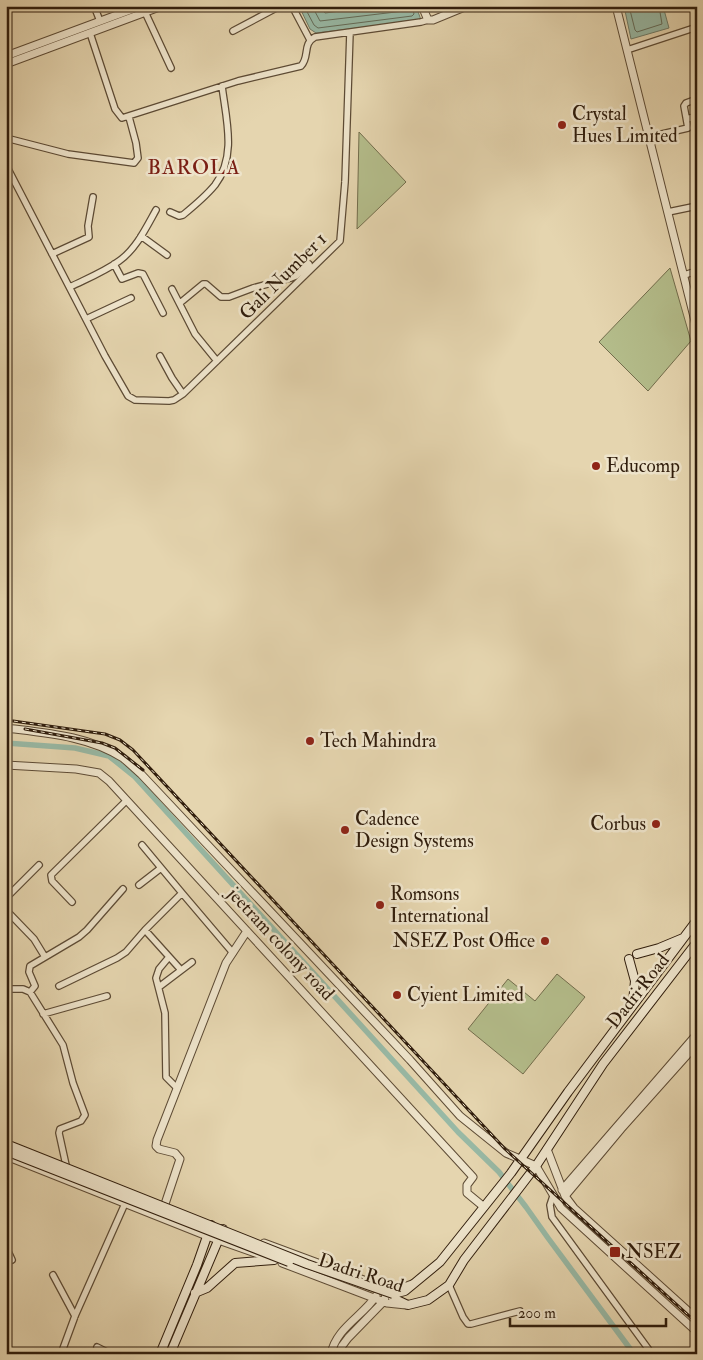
<svg xmlns="http://www.w3.org/2000/svg" width="703" height="1360" viewBox="0 0 703 1360" font-family="'IM FELL Double Pica',serif">
<style>
.green{fill:#b4bd8b;stroke:#726d4c}
.water{fill:#98b9a5;stroke:#6e7b68}
.lines{fill:none;stroke-linecap:round;stroke-linejoin:round}
.shore{stroke:#646b58;stroke-width:1}
.canal{stroke:#98b9a5;stroke-width:5.5}
.minor-casing{stroke:#5d4b35;stroke-width:8}
.tertiary-casing{stroke:#5d4b35;stroke-width:9}
.secondary-casing{stroke:#301d0c;stroke-width:10}
.minor{stroke:#eee4cb;stroke-width:5.5}
.tertiary{stroke:#eee4cb;stroke-width:7}
.secondary{stroke:#eee4cb;stroke-width:8}
.rail-casing{stroke:#301d0c;stroke-width:3}
.rail{stroke:#eee4cb;stroke-width:1;stroke-dasharray:4;stroke-linecap:butt}
.secondary-bridge-casing{stroke:#301d0c;stroke-width:10;stroke-linecap:butt}
.secondary-bridge{stroke:#eee4cb;stroke-width:8}
.poi-dot{fill:#8f2418;stroke:#eee4cb;stroke-width:2}
.labels{text-anchor:middle;dominant-baseline:central;stroke-width:5;stroke-linejoin:round;paint-order:stroke}
.poi-label{font-size:19px;fill:#301d0c;stroke:#eee4cb;text-anchor:start}
.street-label{font-size:19px;fill:#301d0c;stroke:#eee4cb}
.quarter-label{font-size:21px;letter-spacing:1px;fill:#7a1f14;stroke:#eee4cb}
</style>
<rect width="100%" height="100%" fill="#e5d5af"/>
<filter id="stains"><feTurbulence type="fractalNoise" baseFrequency=".004" numOctaves="4"/><feColorMatrix values="0 0 0 0 .2 0 0 0 0 .09 0 0 0 0 .02 0 0 0 .5 -.17"/></filter>
<radialGradient id="worn" r=".72"><stop offset=".6" stop-color="#630" stop-opacity="0"/><stop offset="1" stop-color="#630" stop-opacity=".3"/></radialGradient>
<path class="green" d="M 359,132 L 406,182 L 357,229 Z
M 670,268 L 691,341 L 648,391 L 599,342 Z
M 557,974 L 585,997 L 523,1074 L 468,1029 L 508,979 L 535,1001 Z"/>
<path class="water" d="M 299,6 L 416,6 L 421,20 L 316,33 L 310,29 Z
M 624,6 L 663,6 L 669,28 L 631,39 Z"/>
<g class="lines">
<path class="shore" d="M 304,6 L 314,25 L 318,28 L 412,16 L 414,14 L 412,6
M 312,6 L 320,21 L 404,11 L 406,6
M 320,6 L 325,13 L 379,6
M 629,6 L 635,30 L 637,32 L 662,24 L 659,6"/>
<path class="canal" d="M 6,743 L 75,748 L 109,756 L 134,776 L 458,1132 L 499,1172 L 526,1207 L 548,1238 L 634,1354"/>
<defs>
<path id="minor" d="M 94,6 L 100,21
M 292,6 L 310,40
M 145,12 L 171,68
M 233,31 L 280,6
M 90,33 L 115,109 L 122,118 L 238,81 L 301,66 C 310,57 302,44 315,37 L 421,22 L 428,20
M 627,50 L 697,27
M 687,119 L 697,116
M 649,137 L 688,128 L 684,106 L 686,103 L 697,99
M 6,138 L 68,154 L 134,163 L 138,158 L 136,143 L 129,117
M 6,165 L 105,356 L 128,396 L 135,400 L 169,401 L 174,400 L 183,394 L 340,241 L 345,182 L 350,32
M 170,212 L 179,216 L 183,215 C 194,206 206,196 215,185 C 237,156 226,119 222,86
M 668,212 L 697,206
M 141,236 L 167,255
M 52,254 L 89,237 L 88,226 L 93,197
M 114,264 L 122,279 L 138,273 L 143,274 L 163,313
M 684,275 L 697,271
M 70,287 C 86,279 104,272 119,261 C 136,249 146,228 156,210
M 172,289 L 195,334 L 217,361
M 180,303 L 203,284 L 206,284 L 221,297 L 229,297 L 253,288 L 291,278 L 296,276 L 309,264
M 86,319 L 131,298
M 160,356 L 172,378 L 183,394
M 142,845 L 182,893
M 139,885 L 161,868
M 6,898 L 39,865
M 72,902 L 52,881 L 51,875 L 126,801
M 6,910 L 34,939 L 45,957
M 145,930 L 181,970
M 169,957 L 159,969 L 156,978 L 165,1013 L 166,1077 L 177,1088
M 59,986 L 117,958 L 126,952 L 145,930 L 182,893 L 233,953
M 159,987 L 192,962
M 6,989 L 23,989 L 30,992 L 63,1045 L 73,1083 L 85,1115 L 81,1121 L 60,1129 L 59,1133 L 66,1165
M 30,992 L 35,986 L 29,972 L 30,966 L 79,937 L 87,930 L 123,889
M 43,1014 L 107,996
M 553,1196 L 550,1205 L 552,1217 L 652,1354
M 6,1247 L 12,1260
M 53,1275 L 75,1316
M 449,1285 L 463,1317 L 468,1324 L 471,1324 L 520,1311
M 97,1347 L 111,1354
M 61,1354 L 75,1316 L 127,1199"/>
<path id="tertiary" d="M 422,6 L 428,20 L 433,20 L 467,6
M 616,6 L 697,329
M 6,56 L 141,6
M 6,64 L 162,6
M 6,728 C 46,733 89,736 123,758 C 129,763 135,769 141,774 L 410,1060 L 460,1116 L 506,1153 L 536,1166 L 561,1208 L 697,1332
M 6,765 L 76,769 L 99,773 L 109,781 L 473,1177 L 467,1185 L 467,1193 L 484,1207
M 547,1149 L 565,1196 L 574,1208 L 697,1319
M 6,1156 L 207,1236 L 272,1259
M 562,1190 L 697,1034
M 565,1196 L 621,1129 L 697,1044
M 165,1204 L 180,1159 L 175,1153 L 159,1149 L 156,1146 L 157,1140 L 226,963 L 247,931
M 264,1243 L 388,1289 L 402,1288 L 412,1284
M 282,1263 L 387,1303 L 406,1305
M 331,1354 C 336,1328 363,1316 376,1296
M 339,1354 L 342,1346 L 348,1338 L 384,1301 L 388,1289"/>
<path id="secondary" d="M 637,954 L 659,948 L 683,938
M 629,959 L 635,981 L 633,1002
M 195,1293 L 207,1288 L 235,1263 L 274,1260
M 393,1294 L 405,1291 L 440,1262 L 511,1173 L 568,1092 L 697,920
M 393,1298 L 408,1305 L 428,1300 L 449,1285 L 464,1260 L 536,1166 L 603,1064 L 697,942
M 160,1354 L 197,1265 L 211,1225
M 170,1354 L 223,1229"/>
</defs>
<use href="#minor" class="minor-casing"/>
<use href="#tertiary" class="tertiary-casing"/>
<use href="#secondary" class="secondary-casing"/>
<use href="#minor" class="minor"/>
<use href="#tertiary" class="tertiary"/>
<use href="#secondary" class="secondary"/>
<defs>
<path id="rail" d="M 6,720 L 105,734 L 120,740 L 133,750 L 505,1149 L 697,1323
M 25,729 L 102,743 L 115,748 L 143,770"/>
</defs>
<use href="#rail" class="rail-casing"/>
<use href="#rail" class="rail"/>
<defs>
<path id="secondary-bridge" d="M 6,1144 L 307,1264 L 393,1294
M 6,1151 L 289,1262"/>
</defs>
<use href="#secondary-bridge" class="secondary-bridge-casing"/>
<use href="#secondary-bridge" class="secondary-bridge"/>
</g>
<g class="poi-dot">
<circle cx="562" cy="125" r="5"/>
<circle cx="596" cy="466" r="5"/>
<circle cx="310" cy="741" r="5"/>
<circle cx="656" cy="824" r="5"/>
<circle cx="345" cy="830" r="5"/>
<circle cx="380" cy="905" r="5"/>
<circle cx="545" cy="941" r="5"/>
<circle cx="397" cy="995" r="5"/>
<rect x="609" y="1246" width="12" height="12" rx="2.5"/>
</g>
<g class="labels">
<g class="poi-label">
<text x="572" y="114">Crystal<tspan x="572" dy="22">Hues Limited</tspan></text>
<text x="606" y="466">Educomp</text>
<text x="320" y="741">Tech Mahindra</text>
<text x="355" y="819">Cadence<tspan x="355" dy="22">Design Systems</tspan></text>
<text x="646" y="824" text-anchor="end">Corbus</text>
<text x="390" y="894">Romsons<tspan x="390" dy="22">International</tspan></text>
<text x="535" y="941" text-anchor="end">NSEZ Post Office</text>
<text x="407" y="995">Cyient Limited</text>
<text x="626" y="1252">NSEZ</text>
</g>
<g class="street-label">
<text transform="translate(283 276) rotate(-45)">Gali Number 1</text>
<text transform="translate(281 944) rotate(47)">jeetram colony road</text>
<text transform="translate(638 991) rotate(-52)">Dadri Road</text>
<text transform="translate(361 1273) rotate(18)">Dadri Road</text>
</g>
<g class="quarter-label">
<text x="194" y="167">BAROLA</text>
</g>
</g>
<rect width="703" height="1360" fill="none" stroke="#e5d5af" stroke-width="25"/>
<rect x="8" y="8" width="688" height="1345" fill="none" stroke="#301d0c" stroke-width="2.5"/>
<rect x="12" y="12" width="678" height="1335" fill="none" stroke="#301d0c"/>
<path d="M510 1318v8h156v-8" fill="none" stroke="#301d0c" stroke-width="2.5"/>
<text x="518" y="1318" font-size="15" fill="#301d0c" stroke="#eee4cb" stroke-width="4" paint-order="stroke">200 m</text>
<rect width="100%" height="100%" filter="url(#stains)"/>
<rect width="100%" height="100%" fill="url(#worn)"/>
</svg>
